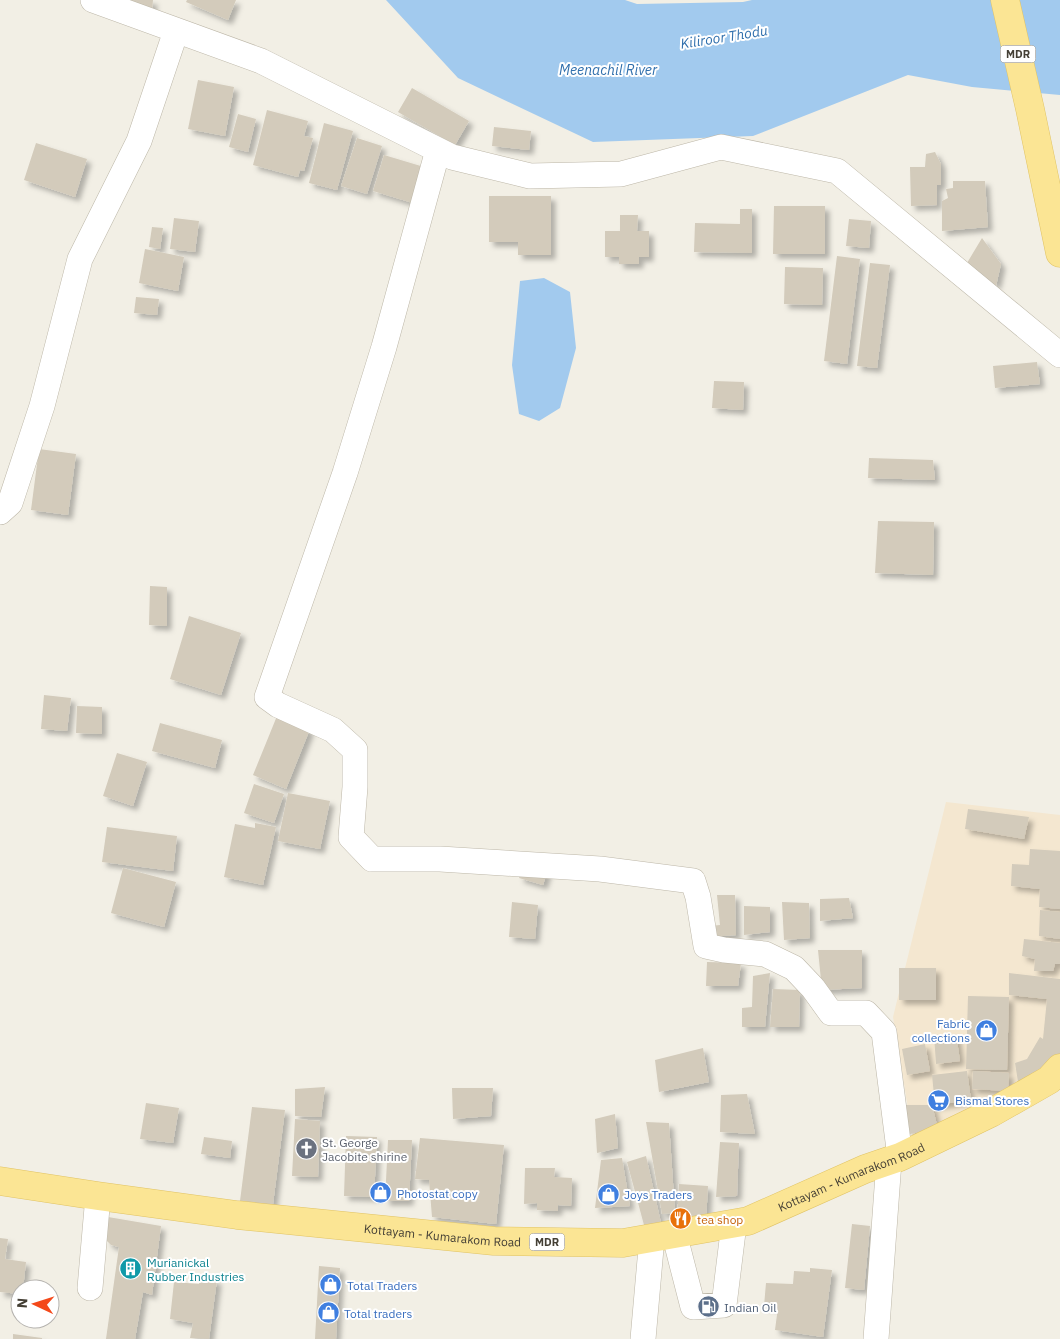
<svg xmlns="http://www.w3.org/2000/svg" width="1060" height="1339" viewBox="0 0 1060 1339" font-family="'IBM Plex Sans',sans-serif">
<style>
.commercial{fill:#f4e7d0}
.water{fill:#a2caee}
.building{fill:#d3cbbb;filter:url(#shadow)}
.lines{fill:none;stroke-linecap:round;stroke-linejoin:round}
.minor-casing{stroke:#bdb7a8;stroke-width:26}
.major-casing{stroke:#e0c365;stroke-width:29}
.minor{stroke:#fff;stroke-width:25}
.major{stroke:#fbe594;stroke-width:28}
.labels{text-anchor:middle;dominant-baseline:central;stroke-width:4;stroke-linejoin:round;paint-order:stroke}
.shield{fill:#fff;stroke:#7c7972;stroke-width:1}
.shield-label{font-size:11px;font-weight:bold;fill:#443f35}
.shop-label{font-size:12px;fill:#366cbe;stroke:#fff;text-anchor:start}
.worship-label{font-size:12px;fill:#5b616d;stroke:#fff;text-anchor:start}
.street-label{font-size:12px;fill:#443f35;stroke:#fff}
.food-label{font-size:12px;fill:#c56008;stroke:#fff;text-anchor:start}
.culture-label{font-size:12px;fill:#0d838f;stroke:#fff;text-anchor:start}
.service-label{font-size:12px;fill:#4e5e75;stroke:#fff;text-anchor:start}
.water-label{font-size:14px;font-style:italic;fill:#3170ad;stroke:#fff}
</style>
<defs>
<filter id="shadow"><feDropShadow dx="4.5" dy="4.5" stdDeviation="2.5" flood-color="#0004"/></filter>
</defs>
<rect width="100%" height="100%" fill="#f2efe5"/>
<path class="commercial" d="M 946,802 L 1060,815 L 1060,1059 L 1028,1091 L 913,1139 L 893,1017 Z"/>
<path class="water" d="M 386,0 L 625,0 L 637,4 L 743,2 L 752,0 L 1060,0 L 1060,95 L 972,87 L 908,75 L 753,136 L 593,142 L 458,78 Z
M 544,278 L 570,292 L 576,348 L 560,408 L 539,421 L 519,414 L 512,365 L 520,281 Z"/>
<path class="building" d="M 124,0 L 153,0 L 151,20 Z
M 187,0 L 236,0 L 228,20 L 186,2 Z
M 198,80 L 234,87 L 225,136 L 188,129 Z
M 412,88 L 469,121 L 455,145 L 398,112 Z
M 267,110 L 308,121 L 304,136 L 313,138 L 304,171 L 300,170 L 298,177 L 253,165 Z
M 238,114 L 256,119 L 248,152 L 229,147 Z
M 324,123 L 353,131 L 337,190 L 309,183 Z
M 494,127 L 531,131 L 529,150 L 492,146 Z
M 357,138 L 382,146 L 367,194 L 341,186 Z
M 36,143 L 87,159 L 75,197 L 24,180 Z
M 935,152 L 941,164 L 941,185 L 937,185 L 937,205 L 911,206 L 910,167 L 925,167 L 926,154 Z
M 384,155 L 424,167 L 413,203 L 373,191 Z
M 953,181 L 985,181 L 988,227 L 942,231 L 942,201 L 948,198 L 946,189 L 953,188 Z
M 489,196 L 551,196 L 551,255 L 518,255 L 518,242 L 489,242 Z
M 774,206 L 825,206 L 825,254 L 773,254 Z
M 740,209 L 752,209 L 752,253 L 694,252 L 695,223 L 740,224 Z
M 620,215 L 638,215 L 637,231 L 649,231 L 649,257 L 639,257 L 639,264 L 619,264 L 619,257 L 605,257 L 605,231 L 620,231 Z
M 174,218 L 199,221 L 195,252 L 170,249 Z
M 849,219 L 871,221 L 869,248 L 846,246 Z
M 152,227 L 163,228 L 160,249 L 149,247 Z
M 982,238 L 1001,264 L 996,286 L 967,263 Z
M 145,249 L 184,257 L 178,291 L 139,283 Z
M 837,256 L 860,259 L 847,364 L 824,361 Z
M 870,263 L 890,265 L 877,368 L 857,366 Z
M 785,267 L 823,268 L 822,305 L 784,304 Z
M 136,297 L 159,299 L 157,315 L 134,313 Z
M 1037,362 L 1040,384 L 995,388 L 993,366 Z
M 714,381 L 744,382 L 743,410 L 712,408 Z
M 39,449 L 76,454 L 68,515 L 31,510 Z
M 869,458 L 933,460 L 935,480 L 868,478 Z
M 878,521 L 934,522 L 933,575 L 875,573 Z
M 150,586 L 167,587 L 167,626 L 149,625 Z
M 189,616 L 241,633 L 221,695 L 170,679 Z
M 44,695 L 71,698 L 67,731 L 41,729 Z
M 77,706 L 102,707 L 102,734 L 76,733 Z
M 277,716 L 310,729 L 286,789 L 253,775 Z
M 160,723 L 222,740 L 215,768 L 152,751 Z
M 117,753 L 147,762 L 133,806 L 103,796 Z
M 254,784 L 284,794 L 274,823 L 244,813 Z
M 288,793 L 330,801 L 320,849 L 278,841 Z
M 968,809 L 1029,817 L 1024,839 L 965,829 Z
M 255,823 L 276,827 L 263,885 L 224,877 L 235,824 L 255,828 Z
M 107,827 L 177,836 L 173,871 L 102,862 Z
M 1030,849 L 1060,851 L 1060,909 L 1039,907 L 1040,889 L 1011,886 L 1012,864 L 1029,865 Z
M 525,859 L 549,866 L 543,885 L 519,878 Z
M 123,868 L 176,882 L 164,927 L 111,913 Z
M 717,895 L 735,895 L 736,935 L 708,937 L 710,926 L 720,925 Z
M 849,898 L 853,918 L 820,921 L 820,899 Z
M 512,902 L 538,905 L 535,939 L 509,937 Z
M 782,902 L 809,903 L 810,938 L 784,940 Z
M 744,906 L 770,907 L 770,932 L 744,935 Z
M 1040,910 L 1060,912 L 1060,939 L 1039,936 Z
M 1024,939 L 1060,943 L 1060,964 L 1055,964 L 1053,971 L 1034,971 L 1035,959 L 1022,956 Z
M 818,950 L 862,950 L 862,988 L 822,990 Z
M 707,962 L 741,963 L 738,986 L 706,986 Z
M 899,968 L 936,968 L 936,1000 L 899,1000 Z
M 770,973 L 765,1027 L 742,1027 L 742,1008 L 752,1007 L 753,976 Z
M 1009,973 L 1060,979 L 1060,1054 L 1042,1077 L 1019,1088 L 1015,1063 L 1027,1059 L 1040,1037 L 1043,1039 L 1047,999 L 1009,995 Z
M 773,989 L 800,990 L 799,1027 L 770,1027 Z
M 968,996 L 1009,997 L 1007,1070 L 966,1069 Z
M 956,1034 L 960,1061 L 936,1064 L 934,1035 Z
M 925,1044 L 930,1071 L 907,1075 L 902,1049 Z
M 703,1048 L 709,1082 L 659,1092 L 655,1060 Z
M 967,1071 L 971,1100 L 935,1105 L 932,1075 Z
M 973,1071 L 1009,1073 L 1008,1091 L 972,1089 Z
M 325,1087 L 321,1117 L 295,1116 L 295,1089 Z
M 452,1088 L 493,1088 L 491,1116 L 453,1119 Z
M 747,1094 L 755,1134 L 720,1132 L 721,1095 Z
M 146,1103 L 179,1108 L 173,1143 L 140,1139 Z
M 904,1105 L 932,1105 L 938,1129 L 910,1134 Z
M 252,1107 L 285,1110 L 273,1204 L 240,1201 Z
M 615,1114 L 618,1148 L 597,1153 L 595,1119 Z
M 295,1119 L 320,1121 L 318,1177 L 292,1176 Z
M 646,1122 L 669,1123 L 675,1213 L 662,1214 Z
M 346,1136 L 377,1137 L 374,1197 L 344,1196 Z
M 204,1137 L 232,1141 L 230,1158 L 201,1154 Z
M 420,1138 L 504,1145 L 496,1224 L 432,1217 L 429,1180 L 415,1179 Z
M 388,1140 L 412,1140 L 409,1201 L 385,1201 Z
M 720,1142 L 739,1143 L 737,1196 L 716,1197 Z
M 646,1156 L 661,1223 L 644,1225 L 627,1162 Z
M 622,1158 L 630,1206 L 595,1208 L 601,1160 Z
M 525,1168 L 555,1168 L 554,1177 L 572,1178 L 571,1206 L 558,1205 L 558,1211 L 537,1210 L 537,1203 L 524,1204 Z
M 679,1184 L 708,1186 L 706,1220 L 677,1222 Z
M 108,1217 L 161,1226 L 152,1295 L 143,1292 L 135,1339 L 106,1339 L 119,1247 L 111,1245 L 107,1241 Z
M 852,1224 L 870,1226 L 864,1290 L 845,1288 Z
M 0,1238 L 8,1239 L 5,1259 L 26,1262 L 23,1289 L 20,1289 L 20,1294 L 0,1292 Z
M 319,1266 L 340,1268 L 336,1339 L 315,1339 Z
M 810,1268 L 832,1270 L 823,1337 L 775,1330 L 778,1307 L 764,1306 L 766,1283 L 793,1284 L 794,1271 L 810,1272 Z
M 201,1277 L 217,1280 L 209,1339 L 190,1338 L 193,1323 L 170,1319 L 174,1282 L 199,1284 Z
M 13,1334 L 42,1338 L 42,1339 L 13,1339 Z"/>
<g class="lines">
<defs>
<path id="minor" d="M 93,0 L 261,61 L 452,157 L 530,176 L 621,174 L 721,147 L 837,171 L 1060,355
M 438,150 L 384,347 L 345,473 L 267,697 L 278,705 L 333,730 L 355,750 L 355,787 L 351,837 L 372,859 L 440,859 L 600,869 L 693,881 L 698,897 L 706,946 L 724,950 L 765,954 L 794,968 L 813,988 L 831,1013 L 866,1013 L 884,1032 L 900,1157
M 0,512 L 10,503 L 42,406 L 80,259 L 139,141 L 176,31
M 674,1233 L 693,1307 L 724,1305 L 734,1224
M 90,1288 L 98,1196
M 643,1339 L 652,1237
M 876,1339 L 889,1161"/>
<g id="major">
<path d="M 1005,0 L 1030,109 L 1060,253"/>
<path id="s1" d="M 0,1181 L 98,1196 L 237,1215 L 494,1241 L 623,1243 L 748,1221 L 865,1169 L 900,1157 L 991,1113 L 1049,1080 L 1060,1068"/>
</g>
</defs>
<use href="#minor" class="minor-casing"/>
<use href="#major" class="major-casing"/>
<use href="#minor" class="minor"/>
<use href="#major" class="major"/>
</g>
<defs>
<symbol id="shop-disc" viewBox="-11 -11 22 22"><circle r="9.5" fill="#3f7fe0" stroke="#fff"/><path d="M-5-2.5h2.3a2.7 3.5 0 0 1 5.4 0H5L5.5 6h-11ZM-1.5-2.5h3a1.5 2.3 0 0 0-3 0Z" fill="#fff"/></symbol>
<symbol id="supermarket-disc" viewBox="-11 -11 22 22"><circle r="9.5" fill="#3f7fe0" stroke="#fff"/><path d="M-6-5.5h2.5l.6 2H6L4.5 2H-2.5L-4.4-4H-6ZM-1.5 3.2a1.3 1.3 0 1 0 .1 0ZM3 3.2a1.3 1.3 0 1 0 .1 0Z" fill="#fff"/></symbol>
<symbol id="church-disc" viewBox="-11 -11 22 22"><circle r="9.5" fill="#6b7280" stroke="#fff"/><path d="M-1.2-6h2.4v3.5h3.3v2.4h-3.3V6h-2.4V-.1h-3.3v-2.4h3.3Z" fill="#fff"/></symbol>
<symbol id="restaurant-disc" viewBox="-11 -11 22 22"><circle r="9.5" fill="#e8710a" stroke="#fff"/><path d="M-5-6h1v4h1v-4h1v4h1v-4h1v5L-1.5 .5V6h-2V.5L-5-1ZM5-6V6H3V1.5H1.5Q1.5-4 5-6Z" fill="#fff"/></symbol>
<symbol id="building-disc" viewBox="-11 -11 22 22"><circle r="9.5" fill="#0f9aa8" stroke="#fff"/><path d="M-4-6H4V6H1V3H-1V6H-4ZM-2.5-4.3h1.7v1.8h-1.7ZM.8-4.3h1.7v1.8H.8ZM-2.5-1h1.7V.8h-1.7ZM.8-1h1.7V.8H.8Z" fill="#fff"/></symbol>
<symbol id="fuel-disc" viewBox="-11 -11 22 22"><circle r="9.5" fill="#5c6f8a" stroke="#fff"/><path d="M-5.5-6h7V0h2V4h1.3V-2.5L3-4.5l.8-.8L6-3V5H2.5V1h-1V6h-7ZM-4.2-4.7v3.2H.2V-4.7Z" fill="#fff"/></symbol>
</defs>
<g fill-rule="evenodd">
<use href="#shop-disc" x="974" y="1018" width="25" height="25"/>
<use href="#supermarket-disc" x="926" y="1088" width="25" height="25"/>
<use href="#church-disc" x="294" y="1136" width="25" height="25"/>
<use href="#shop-disc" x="368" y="1180" width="25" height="25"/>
<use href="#shop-disc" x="596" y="1182" width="25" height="25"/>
<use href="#restaurant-disc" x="668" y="1206" width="25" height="25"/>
<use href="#building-disc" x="118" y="1256" width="25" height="25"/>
<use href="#shop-disc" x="318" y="1272" width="25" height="25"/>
<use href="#fuel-disc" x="696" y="1294" width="25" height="25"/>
<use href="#shop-disc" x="316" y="1300" width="25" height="25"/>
</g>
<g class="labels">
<g class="shield">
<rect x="1000.5" y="45.5" width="35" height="17" rx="4"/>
<rect x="529.5" y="1233.5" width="35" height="17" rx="4"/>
</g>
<g class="shield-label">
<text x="1018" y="54">MDR</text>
<text x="547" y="1242">MDR</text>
</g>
<g class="shop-label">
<text x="970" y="1023" text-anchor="end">Fabric<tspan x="970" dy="14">collections</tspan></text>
<text x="955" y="1100">Bismal Stores</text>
<text x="397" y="1193">Photostat copy</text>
<text x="624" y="1194">Joys Traders</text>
<text x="347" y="1285">Total Traders</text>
<text x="344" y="1313">Total traders</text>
</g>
<g class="worship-label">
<text x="322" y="1142">St. George<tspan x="322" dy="14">Jacobite shirine</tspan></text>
</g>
<g class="street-label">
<text stroke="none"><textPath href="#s1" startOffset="866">Kottayam - Kumarakom Road</textPath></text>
<text stroke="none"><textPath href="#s1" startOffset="446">Kottayam - Kumarakom Road</textPath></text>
</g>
<g class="food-label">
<text x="697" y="1219">tea shop</text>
</g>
<g class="culture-label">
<text x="147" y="1262">Murianickal<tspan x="147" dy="14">Rubber Industries</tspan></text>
</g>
<g class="service-label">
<text x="724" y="1307">Indian Oil</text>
</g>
<g class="water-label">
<text transform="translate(724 37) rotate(-9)">Kiliroor Thodu</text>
<text x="608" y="70">Meenachil River</text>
</g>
</g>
<g transform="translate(35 1304) rotate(274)"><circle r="24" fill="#ffffff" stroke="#b4b2ae"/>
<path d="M0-4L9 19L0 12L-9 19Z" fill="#f4491a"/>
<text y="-8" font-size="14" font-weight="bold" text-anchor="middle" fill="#443f35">N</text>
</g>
</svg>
